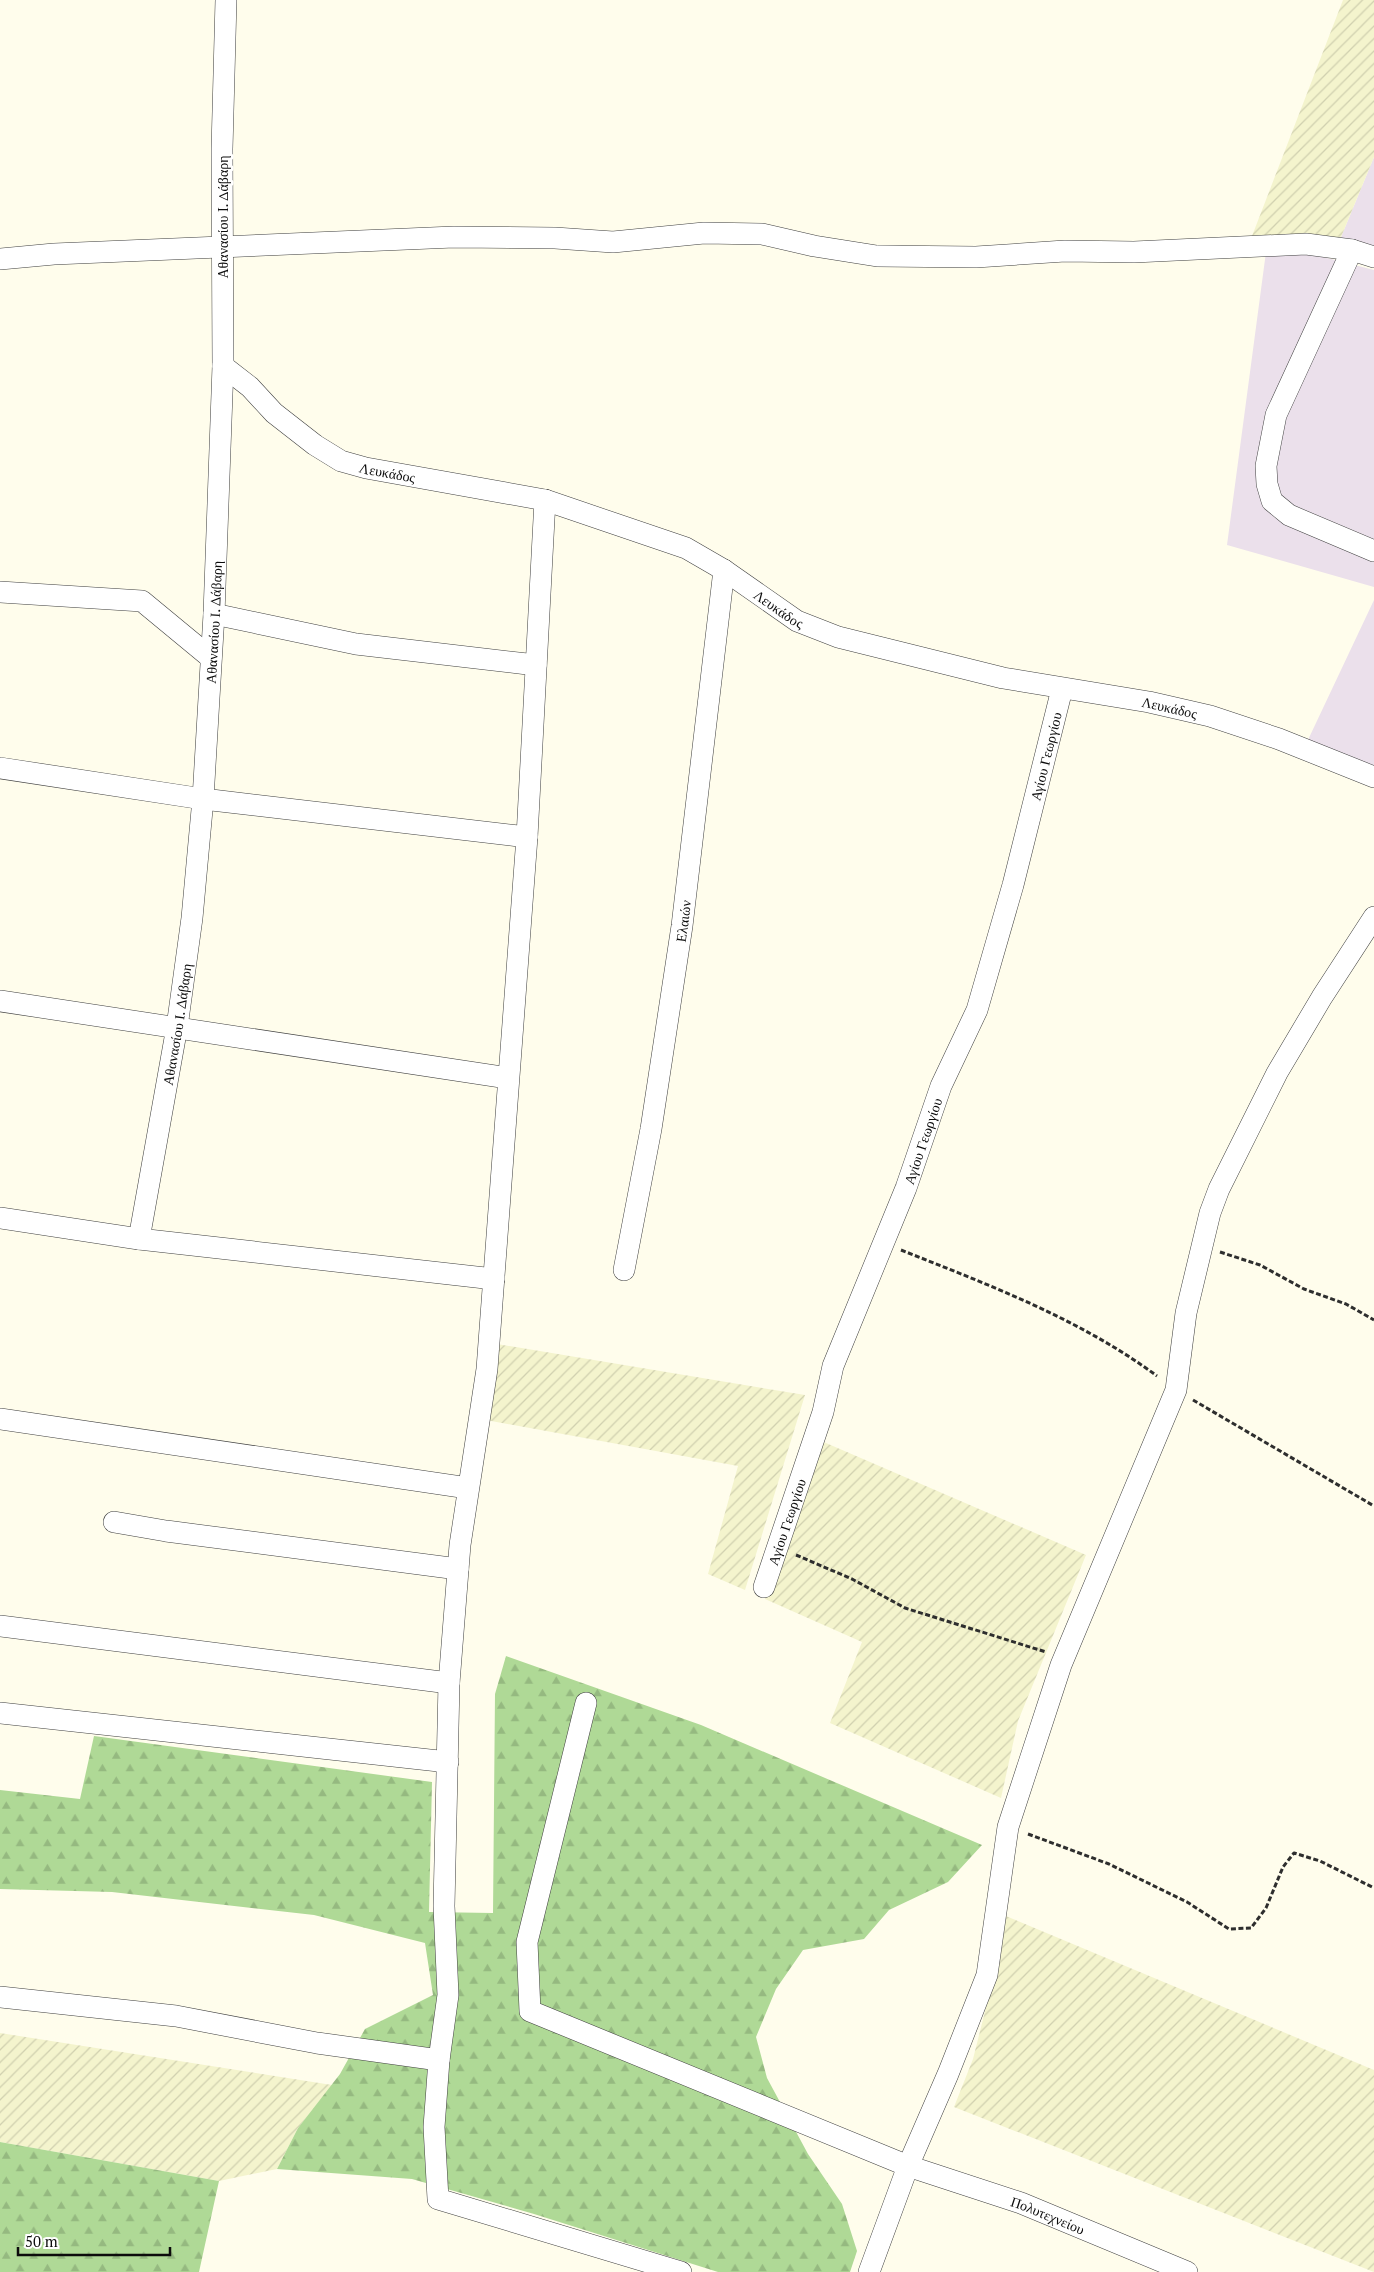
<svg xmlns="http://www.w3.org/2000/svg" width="1374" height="2272" viewBox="0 0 1374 2272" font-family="'PT Serif',serif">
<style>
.industrial{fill:#ebe0eb}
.farmland{fill:url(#farmland-furrows)}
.forest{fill:url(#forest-firs)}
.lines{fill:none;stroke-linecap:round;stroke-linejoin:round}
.minor-casing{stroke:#3f3f3f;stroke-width:22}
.path{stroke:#2e2e2e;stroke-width:3;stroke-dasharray:5 2.5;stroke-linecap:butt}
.minor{stroke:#fff;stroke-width:21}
.labels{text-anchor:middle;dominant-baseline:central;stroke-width:5;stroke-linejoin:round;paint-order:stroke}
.street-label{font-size:14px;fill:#0c0c0c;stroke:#fff}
</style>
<defs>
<pattern id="farmland-furrows" width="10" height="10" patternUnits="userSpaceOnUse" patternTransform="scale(1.25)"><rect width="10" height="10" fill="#f4f4cd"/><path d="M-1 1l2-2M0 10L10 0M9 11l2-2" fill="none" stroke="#d0d0af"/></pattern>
<pattern id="forest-firs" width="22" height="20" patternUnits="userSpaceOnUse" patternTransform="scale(1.25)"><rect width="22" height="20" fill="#afd996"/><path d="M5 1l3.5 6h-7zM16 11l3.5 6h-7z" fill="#95b980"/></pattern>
</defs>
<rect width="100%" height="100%" fill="#fffdec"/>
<path class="industrial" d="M 1374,157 L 1374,252 L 1339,242 Z
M 1266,252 L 1304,252 L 1374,270 L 1374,587 L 1227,545 Z
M 1374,600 L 1374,769 L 1307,742 Z"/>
<path class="farmland" d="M 1343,0 L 1374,0 L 1374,157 L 1339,242 L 1252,236 Z
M 497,1344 L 805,1395 L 745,1590 L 708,1574 L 738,1466 L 486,1420 Z
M 819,1440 L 1086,1555 L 1018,1721 L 1001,1798 L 830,1723 L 862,1642 L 765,1599 Z
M 1001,1914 L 1374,2070 L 1374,2272 L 954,2107 L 973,2059 L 994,1976 Z
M 0,2033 L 332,2085 L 298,2128 L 277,2169 L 219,2181 L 0,2142 Z"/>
<path class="forest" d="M 506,1656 L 701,1725 L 982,1845 L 948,1882 L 889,1910 L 864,1939 L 803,1950 L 776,1989 L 756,2037 L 767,2078 L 808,2154 L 842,2204 L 857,2251 L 850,2272 L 718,2272 L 534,2214 L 412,2179 L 277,2169 L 298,2128 L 340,2074 L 365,2029 L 433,1995 L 425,1943 L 314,1915 L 112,1892 L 0,1889 L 0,1790 L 80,1799 L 94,1736 L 432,1782 L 429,1912 L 493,1913 L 495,1694 Z
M 0,2142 L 219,2181 L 199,2272 L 0,2272 Z"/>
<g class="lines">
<defs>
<g id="minor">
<path d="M 1352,250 L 1276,415 L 1266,466 L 1267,484 L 1272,501 L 1289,515 L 1374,551"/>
<path d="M 0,259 L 54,254 L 454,237 L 555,238 L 613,242 L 704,233 L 762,234 L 814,246 L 877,256 L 976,257 L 1065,251 L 1134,252 L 1306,244 L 1352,250 L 1374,257"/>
<path id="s1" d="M 223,366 L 250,387 L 274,413 L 315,445 L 341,461 L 366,468 L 545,500 L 686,548 L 724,570 L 797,621 L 838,637 L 1003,678 L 1149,702 L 1210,716 L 1279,739 L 1374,777"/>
<path d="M 545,500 L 527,837 L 487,1369 L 460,1545 L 449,1683 L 444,1906 L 448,1995 L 439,2060 L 434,2127 L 438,2199 L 681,2272"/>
<path d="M 0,592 L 142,601 L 211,658"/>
<path d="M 214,614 L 356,644 L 536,665"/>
<path d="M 0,768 L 203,799 L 527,837"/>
<path d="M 0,1001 L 508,1078"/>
<path d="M 0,1218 L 139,1239 L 494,1279"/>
<path id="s2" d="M 139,1239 L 177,1027 L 192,918 L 203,799 L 214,614 L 223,366 L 222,149 L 226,0"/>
<path id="s3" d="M 624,1270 L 651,1129 L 682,926 L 724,570"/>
<path d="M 0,1419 L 468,1488"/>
<path d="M 114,1522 L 166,1531 L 458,1569"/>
<path id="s4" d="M 764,1587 L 823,1412 L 833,1366 L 906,1188 L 941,1086 L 977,1010 L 1013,885 L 1062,689"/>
<path d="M 0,1626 L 449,1683"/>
<path id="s5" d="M 586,1703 L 527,1942 L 530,2011 L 908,2166 L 1021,2203 L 1187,2272"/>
<path d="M 0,1713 L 448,1762"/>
<path d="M 0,1997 L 176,2016 L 317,2043 L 439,2060"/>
<path d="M 869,2272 L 908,2166 L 948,2074 L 987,1975 L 1008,1827 L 1061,1665 L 1176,1390 L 1186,1313 L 1210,1213 L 1219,1189 L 1277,1073 L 1322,997 L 1374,917"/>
</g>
</defs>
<use href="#minor" class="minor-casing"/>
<path class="path" d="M 901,1250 C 989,1285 1080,1319 1157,1376
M 1220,1252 L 1260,1265 L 1304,1289 L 1346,1304 L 1374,1320
M 1193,1400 L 1374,1506
M 796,1555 L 852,1579 L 905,1608 L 1046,1652
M 1028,1834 L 1109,1864 L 1187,1902 L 1229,1929 L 1251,1928 L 1266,1908 L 1283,1867 L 1294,1853 L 1320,1861 L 1374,1888"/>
<use href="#minor" class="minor"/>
</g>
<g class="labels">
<g class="street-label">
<text transform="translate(222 217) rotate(-90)">Αθανασίου Ι. Δάβαρη</text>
<text stroke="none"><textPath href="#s1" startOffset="200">Λευκάδος</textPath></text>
<text stroke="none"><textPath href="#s1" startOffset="620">Λευκάδος</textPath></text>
<text stroke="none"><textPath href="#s2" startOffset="622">Αθανασίου Ι. Δάβαρη</textPath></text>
<text stroke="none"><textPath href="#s1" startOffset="1025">Λευκάδος</textPath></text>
<text stroke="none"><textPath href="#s4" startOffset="879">Αγίου Γεωργίου</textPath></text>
<text stroke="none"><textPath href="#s3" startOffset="354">Ελαιών</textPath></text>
<text stroke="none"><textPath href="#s2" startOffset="218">Αθανασίου Ι. Δάβαρη</textPath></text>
<text stroke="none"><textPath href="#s4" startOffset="474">Αγίου Γεωργίου</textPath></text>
<text stroke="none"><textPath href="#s4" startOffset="69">Αγίου Γεωργίου</textPath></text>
<text stroke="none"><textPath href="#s5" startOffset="872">Πολυτεχνείου</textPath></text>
</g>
</g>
<path d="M18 2247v8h152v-8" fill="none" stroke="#0c0c0c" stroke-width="2.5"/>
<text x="25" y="2247" font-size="15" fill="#0c0c0c" stroke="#ffffff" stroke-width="4" paint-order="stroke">50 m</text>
</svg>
